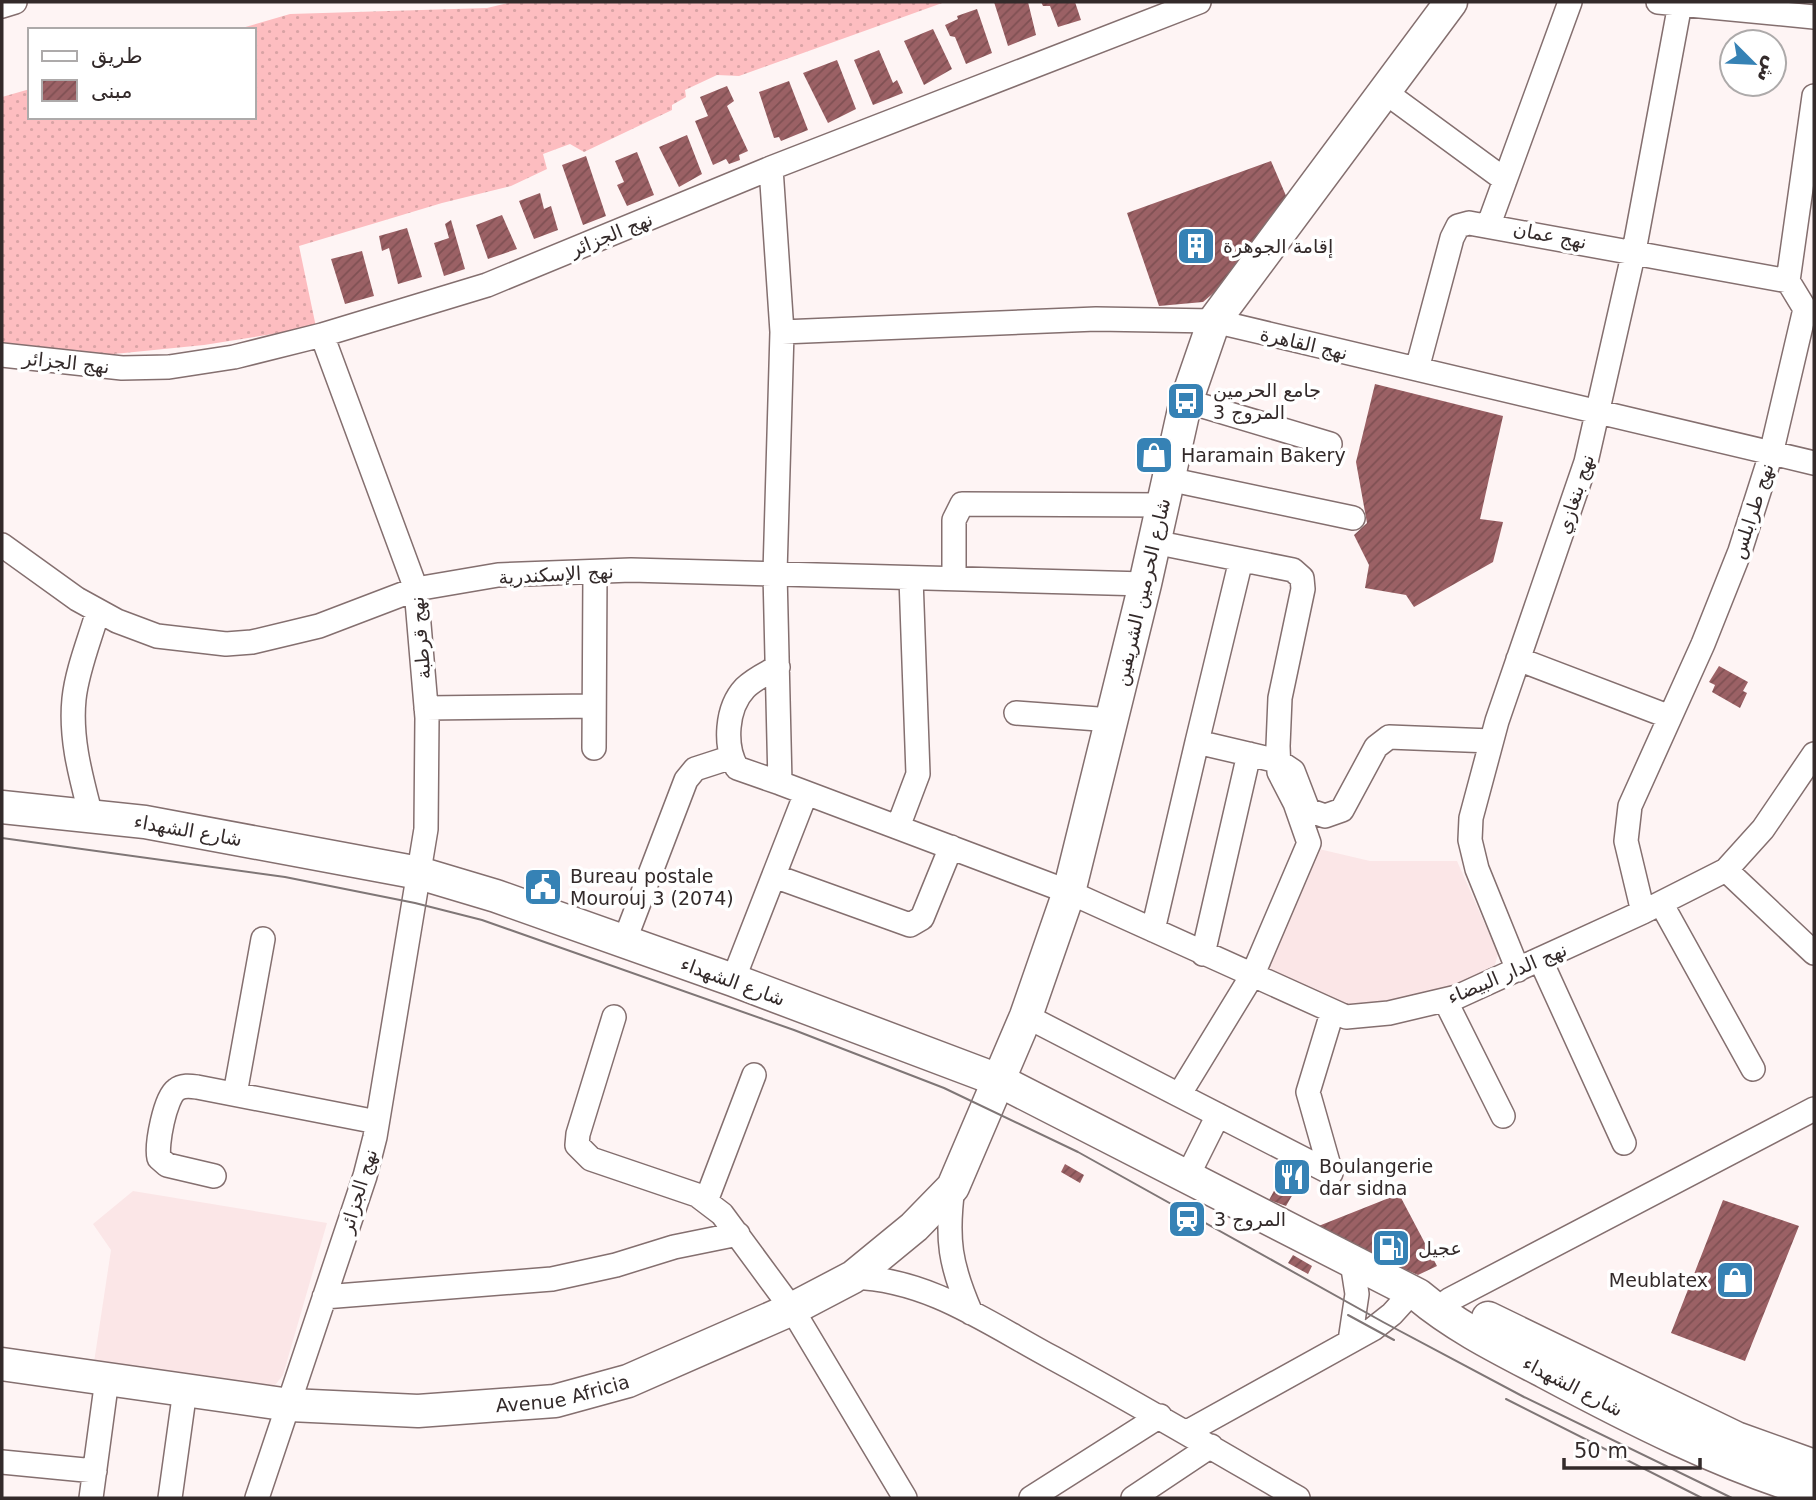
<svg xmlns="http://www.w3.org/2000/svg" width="1816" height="1500" viewBox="0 0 1816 1500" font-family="'DejaVu Sans',Vazirmatn,sans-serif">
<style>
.built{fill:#fbe6e7}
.grass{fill:url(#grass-dots)}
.building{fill:url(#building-hatch)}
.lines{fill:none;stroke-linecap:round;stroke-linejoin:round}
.street-casing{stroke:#846f6f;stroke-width:26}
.secondary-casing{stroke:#846f6f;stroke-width:35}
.street{stroke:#fff;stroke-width:23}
.secondary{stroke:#fff;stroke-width:32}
.tram{stroke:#7f7676;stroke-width:2}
.labels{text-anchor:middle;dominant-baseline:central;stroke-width:7;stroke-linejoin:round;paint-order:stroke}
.street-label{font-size:19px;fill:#332a2a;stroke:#fff}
.poi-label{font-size:19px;fill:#332a2a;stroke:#fff;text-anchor:start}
</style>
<defs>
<pattern id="grass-dots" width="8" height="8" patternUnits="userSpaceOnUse" patternTransform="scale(1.75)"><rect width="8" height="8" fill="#fdbdc0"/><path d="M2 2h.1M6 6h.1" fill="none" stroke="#d9a3a5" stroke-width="1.8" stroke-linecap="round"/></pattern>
<pattern id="building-hatch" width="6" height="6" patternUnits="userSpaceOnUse" patternTransform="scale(1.75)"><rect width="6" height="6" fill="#9b6165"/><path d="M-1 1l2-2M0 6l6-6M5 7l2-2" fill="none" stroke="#7f5053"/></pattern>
</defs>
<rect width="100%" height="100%" fill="#fef4f4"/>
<path class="built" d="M 1319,849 L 1370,861 L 1457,861 L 1498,954 L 1492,975 L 1471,986 L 1338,1012 L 1263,979 Z
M 133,1191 L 327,1223 L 283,1375 L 271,1390 L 93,1369 L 111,1250 L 93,1224 Z"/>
<path class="grass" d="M 512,2 L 945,2 L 739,76 L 717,75 L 685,90 L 686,97 L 672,105 L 672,110 L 584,152 L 570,144 L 543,154 L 547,169 L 511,186 L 442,203 L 299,246 L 316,327 L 204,345 L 104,355 L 2,348 L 2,97 L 30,89 L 30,117 L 254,117 L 254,30 L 235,30 L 290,14 L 487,8 Z"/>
<path class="building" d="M 994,2 L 1028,2 L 1036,35 L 1008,46 Z
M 1041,2 L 1075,2 L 1081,20 L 1058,27 L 1050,6 L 1043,6 Z
M 977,9 L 992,53 L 966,64 L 955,37 L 950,36 L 945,25 L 958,19 L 957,16 Z
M 933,29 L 952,69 L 924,85 L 904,41 Z
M 879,50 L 893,83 L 897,80 L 903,93 L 873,105 L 854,60 Z
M 837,60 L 856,109 L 828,123 L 803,73 Z
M 789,81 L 808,130 L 781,141 L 779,137 L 774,138 L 759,92 Z
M 727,86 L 734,101 L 727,106 L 748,151 L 739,155 L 740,160 L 729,164 L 726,159 L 713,165 L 695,121 L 708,116 L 700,97 Z
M 687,135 L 702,174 L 679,187 L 659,147 Z
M 637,152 L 654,195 L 627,206 L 617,185 L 624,182 L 615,161 Z
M 586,156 L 606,216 L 583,225 L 562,165 Z
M 1271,161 L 1287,198 L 1230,279 L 1203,302 L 1159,306 L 1127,213 Z
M 540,193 L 544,209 L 551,206 L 558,230 L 534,239 L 519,201 Z
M 502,215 L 517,249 L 488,259 L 476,225 Z
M 451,220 L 465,269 L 444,276 L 434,243 L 449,238 L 445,224 Z
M 407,228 L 422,277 L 398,284 L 389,248 L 382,251 L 379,236 Z
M 362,251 L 374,296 L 345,304 L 331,259 Z
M 1375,384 L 1503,416 L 1480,519 L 1503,522 L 1493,562 L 1414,607 L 1406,595 L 1365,588 L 1369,565 L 1354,535 L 1367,523 L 1356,462 Z
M 1168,448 L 1165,461 L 1141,461 L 1142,449 Z
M 1719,666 L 1748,682 L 1743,691 L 1747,693 L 1740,708 L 1712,692 L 1715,685 L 1709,682 Z
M 1291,1159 L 1308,1168 L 1286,1206 L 1269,1200 Z
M 1065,1164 L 1084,1175 L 1080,1183 L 1061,1172 Z
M 1399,1194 L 1437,1266 L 1418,1275 L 1311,1229 Z
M 1723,1200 L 1799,1226 L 1745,1361 L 1671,1333 Z
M 1293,1255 L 1312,1266 L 1308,1274 L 1288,1263 Z"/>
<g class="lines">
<defs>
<path id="street" d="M 1658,2 L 1814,17
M 2,6 L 15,2
M 1385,92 L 1505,180
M 771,168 L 782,332 L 775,573 L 780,783 L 1069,892 L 1346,1017 L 1389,1013 L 1457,997 L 1643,912 L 1726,870 L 1763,829 L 1814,754
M 1489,224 L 1570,2
M 782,332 L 1096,319 L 1214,321 L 1814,463
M 2,355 L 122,368 L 169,367 L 234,357 L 322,335 L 487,285 L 771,168 L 1199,2
M 1417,369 L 1452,238 L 1458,226 L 1469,223 L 1788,281
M 1186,401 L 1330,444
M 1168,479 L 1353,518
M 2,545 L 77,599 L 117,621 L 157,636 L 226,644 L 252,642 L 319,626 L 416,589 L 498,575 L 631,570 L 1145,584
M 954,578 L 954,520 L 962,504 L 1163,505
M 1518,659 L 1670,717
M 778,667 C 767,673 754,679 745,688 C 726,708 724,746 737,768 L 780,783
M 426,708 L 594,706
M 1016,713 L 1112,720
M 1197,742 L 1241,560
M 594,748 L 595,572
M 91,816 C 81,777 70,739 74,699 C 77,670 90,639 98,611
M 898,827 L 918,774 L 911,578
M 1726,870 L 1814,953
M 774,876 L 910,925 L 922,918 L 951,847
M 1661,903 L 1753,1069
M 1643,912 L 1626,841 L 1630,806 L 1703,644 L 1740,551 L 1771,454 L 1805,309 L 1788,281 L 1814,96
M 1153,930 L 1197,742 L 1278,761 L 1293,771 L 1308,810 L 1325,816 L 1342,810 L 1376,747 L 1389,737 L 1491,741
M 624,942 L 686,780 L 695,769 L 732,757
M 1203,954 L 1249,754
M 1540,959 L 1624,1143
M 1518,970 L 1477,869 L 1470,840 L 1471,818 L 1497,721 L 1586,462 L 1634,251 L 1680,4
M 733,980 L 806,793
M 1445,1000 L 1503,1116
M 1026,1016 L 1179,1095 L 1253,974 L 1309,843 L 1295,803 L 1279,772 L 1278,746 L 1280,698 L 1303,589 L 1302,578 L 1293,570 L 1154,542
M 614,1017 L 578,1134 L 577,1145 L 591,1159 L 697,1195 L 722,1214 L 792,1309 L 905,1498
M 235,1094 L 263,939
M 1179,1095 L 1331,1173 L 1308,1092 L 1332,1013
M 214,1176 L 167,1165 L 159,1158 C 156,1145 165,1098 176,1090 C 182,1085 190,1086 197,1087 L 377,1122
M 1187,1177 L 1218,1115
M 953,1187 C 946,1239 950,1265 971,1313
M 706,1201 L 754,1075
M 853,1277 C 930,1280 986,1322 1053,1358 C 1136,1403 1217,1451 1298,1498
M 324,1297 L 552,1279 L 616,1265 L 674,1247 L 738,1234
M 1442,1314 L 1449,1300 L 1814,1109
M 1350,1341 L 1357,1294 L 1352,1262
M 1187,1432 L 1373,1329 L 1392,1314 L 1412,1292
M 2,1462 L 95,1471
M 91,1498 L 107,1379
M 170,1498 L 185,1390
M 257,1498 L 365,1176 L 375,1137 L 426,829 L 427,718 L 416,589 L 322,335
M 1031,1498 L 1160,1416
M 1133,1498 L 1211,1446"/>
<g id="secondary">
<path d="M 2,807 L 145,822 L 419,873 L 496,896 L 733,980 L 998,1080 L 1418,1295 C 1456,1327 1501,1349 1545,1372 C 1631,1418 1721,1464 1814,1492"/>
<path d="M 1488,1318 L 1736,1438 L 1814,1466"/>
<path id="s1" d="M 2,1364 L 290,1405 L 418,1411 L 555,1401 L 628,1381 L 792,1309 L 853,1277 L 914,1227 L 953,1187 L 1026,1016 L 1069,892 L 1145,584 L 1185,405 L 1214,321 L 1451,2"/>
</g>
</defs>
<use href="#street" class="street-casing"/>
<use href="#secondary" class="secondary-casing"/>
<use href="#street" class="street"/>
<use href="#secondary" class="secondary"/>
<path class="tram" d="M 2,838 L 285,877 L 415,903 L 482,920 L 794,1030 L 944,1088 L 1078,1152 L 1383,1322 L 1524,1397 L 1732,1498
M 1348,1315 L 1394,1340
M 1506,1399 L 1702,1498"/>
</g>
<defs>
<symbol id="building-square" viewBox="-11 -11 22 22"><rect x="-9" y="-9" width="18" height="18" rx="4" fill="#3682b5" stroke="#fff"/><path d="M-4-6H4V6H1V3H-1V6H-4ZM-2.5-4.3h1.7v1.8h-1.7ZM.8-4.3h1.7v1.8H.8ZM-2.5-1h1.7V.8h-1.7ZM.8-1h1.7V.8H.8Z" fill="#fff"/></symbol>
<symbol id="bus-square" viewBox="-11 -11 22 22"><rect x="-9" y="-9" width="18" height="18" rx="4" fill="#3682b5" stroke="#fff"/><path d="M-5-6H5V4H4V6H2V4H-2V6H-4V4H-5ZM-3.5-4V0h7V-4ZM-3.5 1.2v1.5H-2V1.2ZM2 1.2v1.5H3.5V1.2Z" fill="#fff"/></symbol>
<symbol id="shop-square" viewBox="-11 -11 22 22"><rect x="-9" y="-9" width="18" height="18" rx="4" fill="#3682b5" stroke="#fff"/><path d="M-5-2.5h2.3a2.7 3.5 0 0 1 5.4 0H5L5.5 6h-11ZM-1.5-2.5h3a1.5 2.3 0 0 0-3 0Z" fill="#fff"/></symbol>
<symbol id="civic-square" viewBox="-11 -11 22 22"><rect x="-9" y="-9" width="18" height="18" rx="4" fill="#3682b5" stroke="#fff"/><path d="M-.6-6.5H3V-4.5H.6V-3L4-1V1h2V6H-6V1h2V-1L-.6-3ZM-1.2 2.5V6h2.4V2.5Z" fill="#fff"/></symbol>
<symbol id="restaurant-square" viewBox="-11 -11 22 22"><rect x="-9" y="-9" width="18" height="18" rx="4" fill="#3682b5" stroke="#fff"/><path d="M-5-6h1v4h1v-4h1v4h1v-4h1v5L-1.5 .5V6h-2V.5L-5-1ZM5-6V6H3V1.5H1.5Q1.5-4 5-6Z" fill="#fff"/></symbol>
<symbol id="station-square" viewBox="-11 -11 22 22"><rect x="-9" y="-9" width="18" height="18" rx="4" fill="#3682b5" stroke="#fff"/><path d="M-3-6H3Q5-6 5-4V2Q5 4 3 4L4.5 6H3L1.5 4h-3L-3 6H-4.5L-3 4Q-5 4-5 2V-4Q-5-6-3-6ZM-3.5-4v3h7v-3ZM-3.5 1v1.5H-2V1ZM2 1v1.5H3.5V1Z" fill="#fff"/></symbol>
<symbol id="fuel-square" viewBox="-11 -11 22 22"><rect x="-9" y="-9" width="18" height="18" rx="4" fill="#3682b5" stroke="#fff"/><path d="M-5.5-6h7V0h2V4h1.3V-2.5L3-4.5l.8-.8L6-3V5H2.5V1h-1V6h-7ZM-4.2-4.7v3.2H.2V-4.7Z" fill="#fff"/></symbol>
</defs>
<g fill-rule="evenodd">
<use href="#building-square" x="1174" y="224" width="44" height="44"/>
<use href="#bus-square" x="1164" y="379" width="44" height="44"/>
<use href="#shop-square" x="1132" y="433" width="44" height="44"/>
<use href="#civic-square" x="521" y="865" width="44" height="44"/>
<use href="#restaurant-square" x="1270" y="1155" width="44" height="44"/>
<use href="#station-square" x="1165" y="1197" width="44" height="44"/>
<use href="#fuel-square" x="1369" y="1226" width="44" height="44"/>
<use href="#shop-square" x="1713" y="1258" width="44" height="44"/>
</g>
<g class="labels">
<g class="street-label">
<text transform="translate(611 234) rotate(-22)">نهج الجزائر</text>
<text transform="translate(1550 235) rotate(11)">نهج عمان</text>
<text transform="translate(1304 343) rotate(13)">نهج القاهرة</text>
<text transform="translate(66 362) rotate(6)">نهج الجزائر</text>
<text transform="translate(1575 494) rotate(-72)">نهج بنغازي</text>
<text transform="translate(1752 511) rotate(-72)">نهج طرابلس</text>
<text transform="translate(556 574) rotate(-3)">نهج الإسكندرية</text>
<text transform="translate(1142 592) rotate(-77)">شارع الحرمين الشريفين</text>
<text transform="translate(420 638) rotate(-95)">نهج قرطبة</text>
<text transform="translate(188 830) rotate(10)">شارع الشهداء</text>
<text transform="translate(1507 973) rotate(-23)">نهج الدار البيضاء</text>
<text transform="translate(733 981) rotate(20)">شارع الشهداء</text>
<text transform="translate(358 1191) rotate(-73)">نهج الجزائر</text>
<text transform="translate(1573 1386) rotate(27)">شارع الشهداء</text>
<text stroke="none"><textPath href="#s1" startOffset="565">Avenue Africia</textPath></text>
</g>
<g class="poi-label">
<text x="1223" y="246">إقامة الجوهرة</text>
<text x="1213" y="390">جامع الحرمين<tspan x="1213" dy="22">المروج 3</tspan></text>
<text x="1181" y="455">Haramain Bakery</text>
<text x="570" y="876">Bureau postale<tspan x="570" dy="22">Mourouj 3 (2074)</tspan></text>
<text x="1319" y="1166">Boulangerie<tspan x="1319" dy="22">dar sidna</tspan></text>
<text x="1214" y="1219">المروج 3</text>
<text x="1418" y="1248">عجيل</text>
<text x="1708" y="1280" text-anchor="end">Meublatex</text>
</g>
</g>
<rect width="1816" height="1500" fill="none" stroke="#332a2a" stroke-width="7"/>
<rect x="28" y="28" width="228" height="91" fill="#ffffff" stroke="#adaaaa" stroke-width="2"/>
<rect x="42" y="51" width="35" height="10" fill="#ffffff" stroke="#adaaaa" stroke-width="2"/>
<text x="91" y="63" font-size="21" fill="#332a2a">طريق</text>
<rect x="42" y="80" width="35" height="21" fill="url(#building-hatch)" stroke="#adaaaa" stroke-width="2"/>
<text x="91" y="98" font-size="21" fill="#332a2a">مبنى</text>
<g transform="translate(1753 63) rotate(114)"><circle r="33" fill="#ffffff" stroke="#adaaaa" stroke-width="2"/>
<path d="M0-5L12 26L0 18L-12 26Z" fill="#3682b5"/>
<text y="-10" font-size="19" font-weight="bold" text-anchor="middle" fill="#332a2a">ش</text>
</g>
<path d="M1564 1458v10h136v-10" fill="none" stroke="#332a2a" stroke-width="3.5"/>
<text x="1574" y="1458" font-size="21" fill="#332a2a" stroke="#ffffff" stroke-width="5" paint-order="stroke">50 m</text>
</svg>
